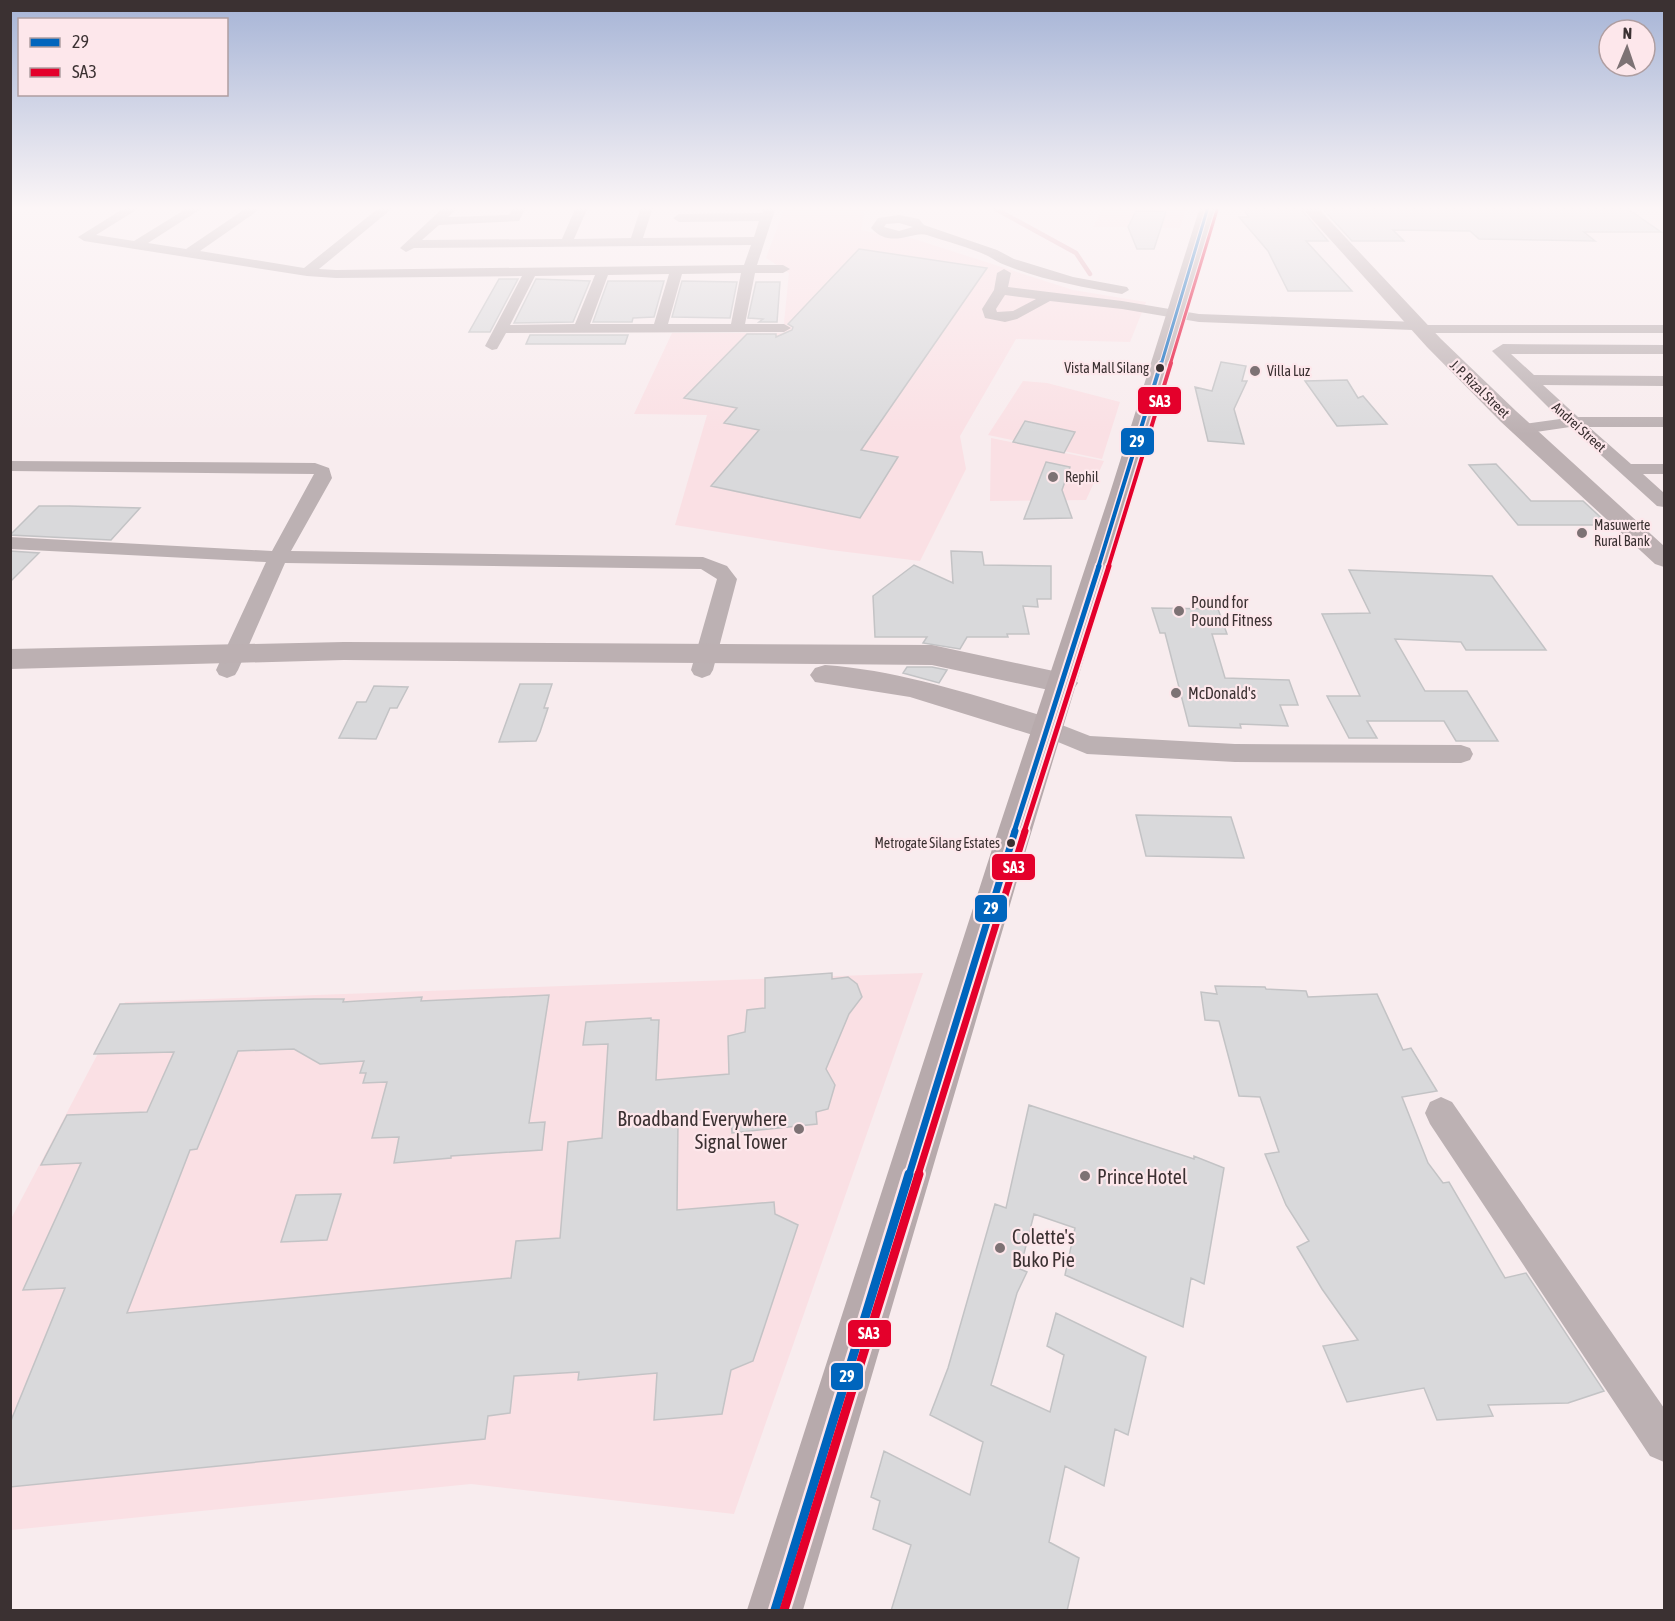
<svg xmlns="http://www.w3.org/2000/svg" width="1675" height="1621" viewBox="0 0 1675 1621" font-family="'Asap Condensed',sans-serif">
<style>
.built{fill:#fae0e4}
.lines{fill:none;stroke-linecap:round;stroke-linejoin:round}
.stream{stroke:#e3b3bc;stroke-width:4.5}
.building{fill:#d9d9db;stroke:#c3c3c5;stroke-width:1.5}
.street{fill:#bcb1b3;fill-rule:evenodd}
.secondary{fill:#bcb0b2;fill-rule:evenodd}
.primary{fill:#b7aaac;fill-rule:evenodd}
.bus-1-far4-casing{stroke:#fde7eb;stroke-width:5}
.bus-1-far3-casing{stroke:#fde7eb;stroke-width:7}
.bus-1-far2-casing{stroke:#fde7eb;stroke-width:9}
.bus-1-far1-casing{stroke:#fde7eb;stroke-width:11}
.bus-1-casing{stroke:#fde7eb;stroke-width:14}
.bus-2-far4-casing{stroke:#fde7eb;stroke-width:5}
.bus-2-far3-casing{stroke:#fde7eb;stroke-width:7}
.bus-2-far2-casing{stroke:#fde7eb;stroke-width:9}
.bus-2-far1-casing{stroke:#fde7eb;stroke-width:11}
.bus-2-casing{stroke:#fde7eb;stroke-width:14}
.bus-1-far4{stroke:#0065bd;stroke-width:3}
.bus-1-far3{stroke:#0065bd;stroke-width:4}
.bus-1-far2{stroke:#0065bd;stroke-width:5}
.bus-1-far1{stroke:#0065bd;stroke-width:7}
.bus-1{stroke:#0065bd;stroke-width:9}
.bus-2-far4{stroke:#e4002b;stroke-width:3}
.bus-2-far3{stroke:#e4002b;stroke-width:4}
.bus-2-far2{stroke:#e4002b;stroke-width:5}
.bus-2-far1{stroke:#e4002b;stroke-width:7}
.bus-2{stroke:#e4002b;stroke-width:9}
.bus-dot{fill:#3b3132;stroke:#fde7eb;stroke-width:2}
.poi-dot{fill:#7d7274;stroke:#fde7eb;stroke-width:2}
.labels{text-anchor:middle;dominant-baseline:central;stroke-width:4.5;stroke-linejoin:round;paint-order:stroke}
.bus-label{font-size:14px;fill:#3b3132;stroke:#fde7eb;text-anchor:end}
.far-poi-label{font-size:14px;fill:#3b3132;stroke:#fde7eb;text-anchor:start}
.far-street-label{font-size:14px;fill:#3b3132;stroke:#fde7eb}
.poi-label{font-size:16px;fill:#3b3132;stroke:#fde7eb;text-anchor:start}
.near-poi-label{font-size:20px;fill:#3b3132;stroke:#fde7eb;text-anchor:start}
.line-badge{stroke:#fde7eb;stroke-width:2}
.badge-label{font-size:16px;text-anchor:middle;font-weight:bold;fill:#fff}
</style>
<rect width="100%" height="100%" fill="#f8ecee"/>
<path class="built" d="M 785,207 L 865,207 L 861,230 L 893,237 L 908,237 L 1073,290 L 1146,302 L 1130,342 L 1016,339 L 960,436 L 966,469 L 920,561 L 831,550 L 675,525 L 707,415 L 634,414 L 672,333 L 783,333 L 789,273 L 766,258 Z
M 1104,207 L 1187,207 L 1180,228 L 1093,227 Z
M 1023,381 L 1047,383 L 1120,402 L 1102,459 L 988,435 Z
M 991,438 L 1104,461 L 1086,500 L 990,501 Z
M 923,973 L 734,1514 L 471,1484 L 11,1530 L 11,1219 L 125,1002 Z"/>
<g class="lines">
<path class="stream" d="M 992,207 L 1076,253 L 1090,274"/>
</g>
<path class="building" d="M 1242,207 L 1299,207 L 1328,241 L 1306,241 L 1352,291 L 1288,291 L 1268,251 L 1239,217 L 1249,217 Z
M 1321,207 L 1625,207 L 1661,232 L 1584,232 L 1595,241 L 1479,239 L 1470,231 L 1393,230 L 1404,241 L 1352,241 Z
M 1136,211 L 1166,212 L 1154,249 L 1137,249 L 1128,227 Z
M 859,249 L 987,268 L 861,450 L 898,457 L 860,518 L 711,486 L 759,430 L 724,423 L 737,408 L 684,398 L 747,334 L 776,334 L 776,337 L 792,330 L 793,327 L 788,324 Z
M 499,279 L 518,279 L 490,332 L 469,332 Z
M 536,279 L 590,281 L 573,322 L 514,323 Z
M 608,281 L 664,281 L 654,317 L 633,318 L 632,322 L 593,322 Z
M 682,281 L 737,282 L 730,318 L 672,317 Z
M 756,282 L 780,282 L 777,322 L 759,322 L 763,319 L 748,318 Z
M 530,335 L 628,335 L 625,344 L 526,344 Z
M 1221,362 L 1246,366 L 1242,381 L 1247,381 L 1234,409 L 1244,444 L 1208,441 L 1195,387 L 1212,391 Z
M 1347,380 L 1358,398 L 1363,396 L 1387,424 L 1337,426 L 1305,381 Z
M 1025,421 L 1075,432 L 1064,453 L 1013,442 Z
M 1046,462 L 1070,467 L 1062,490 L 1072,518 L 1024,519 Z
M 1496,464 L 1531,501 L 1583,501 L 1609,525 L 1518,525 L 1469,465 Z
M 39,506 L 69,506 L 140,508 L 111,540 L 10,535 Z
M 10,551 L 39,553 L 10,582 Z
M 951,551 L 982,552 L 984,565 L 1051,566 L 1051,599 L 1037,599 L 1038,607 L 1023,606 L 1029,634 L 1007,634 L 1008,637 L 967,637 L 960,649 L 923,643 L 927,637 L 875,637 L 873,596 L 914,565 L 953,583 Z
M 1349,570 L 1492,576 L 1546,650 L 1466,650 L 1461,642 L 1395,639 L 1425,691 L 1467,691 L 1498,741 L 1456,741 L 1444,721 L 1367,721 L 1377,738 L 1349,738 L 1327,696 L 1360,696 L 1322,614 L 1370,613 Z
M 1152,608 L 1218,609 L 1227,634 L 1212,634 L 1225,678 L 1289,680 L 1298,705 L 1280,705 L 1288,726 L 1240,724 L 1241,728 L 1189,726 L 1165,633 L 1160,633 Z
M 907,667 L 932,667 L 947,670 L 939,683 L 903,673 Z
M 520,684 L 552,684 L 544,708 L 548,708 L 540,732 L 536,741 L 499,742 Z
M 374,686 L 408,687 L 397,708 L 390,708 L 376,739 L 339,738 L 357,702 L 366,702 Z
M 1136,815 L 1231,817 L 1244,858 L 1146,856 Z
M 832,973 L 832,979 L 848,977 L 857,984 L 862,997 L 849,1014 L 826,1069 L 835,1085 L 828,1109 L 816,1112 L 817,1124 L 732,1133 L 731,1118 L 678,1121 L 677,1210 L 774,1202 L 775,1214 L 798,1225 L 753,1361 L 731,1370 L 722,1414 L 654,1420 L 657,1373 L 578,1380 L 579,1372 L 514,1376 L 510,1413 L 488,1416 L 485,1439 L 10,1487 L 10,1423 L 65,1288 L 23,1290 L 81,1163 L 41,1165 L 67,1115 L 147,1112 L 174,1052 L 94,1054 L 120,1004 L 314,999 L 344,999 L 343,1002 L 422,997 L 421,1001 L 549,995 L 529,1123 L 545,1122 L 542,1150 L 451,1156 L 451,1158 L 394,1163 L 399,1137 L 372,1138 L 387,1082 L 363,1083 L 366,1073 L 360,1073 L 364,1061 L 320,1064 L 294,1049 L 238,1051 L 197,1149 L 190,1150 L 127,1313 L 511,1278 L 516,1241 L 560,1238 L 568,1142 L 602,1138 L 608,1044 L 583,1045 L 586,1022 L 651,1018 L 651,1020 L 659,1020 L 656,1080 L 729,1074 L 728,1036 L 745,1032 L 747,1010 L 765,1008 L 765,978 Z
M 1215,986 L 1265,987 L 1266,989 L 1306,991 L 1308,997 L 1377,994 L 1403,1050 L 1411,1048 L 1437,1091 L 1402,1097 L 1428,1163 L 1443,1183 L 1449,1182 L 1505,1278 L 1526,1273 L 1604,1391 L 1568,1403 L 1488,1405 L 1493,1416 L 1437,1420 L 1424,1388 L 1347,1402 L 1323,1346 L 1358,1340 L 1322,1289 L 1297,1247 L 1309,1241 L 1286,1205 L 1265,1154 L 1279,1152 L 1260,1097 L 1239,1096 L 1219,1021 L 1205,1020 L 1201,992 L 1217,994 Z
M 1029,1105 L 1194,1159 L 1194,1156 L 1224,1168 L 1204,1284 L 1191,1278 L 1183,1327 L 1065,1275 L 1075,1228 L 1034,1214 L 1020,1269 L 1027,1272 L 1017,1293 L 991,1385 L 1050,1412 L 1064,1355 L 1047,1346 L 1056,1313 L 1146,1357 L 1128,1435 L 1115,1429 L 1104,1486 L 1065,1466 L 1049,1542 L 1079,1558 L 1067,1611 L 891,1611 L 911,1545 L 873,1529 L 880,1501 L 871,1497 L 884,1451 L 970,1495 L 983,1442 L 930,1415 L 948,1368 L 995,1204 L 1006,1208 Z
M 341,1194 L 327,1240 L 281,1242 L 296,1195 Z"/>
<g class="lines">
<path class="street" d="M 126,207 L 141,207 L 96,235 L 134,241 L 189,207 L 204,207 L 148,243 L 186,249 L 248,207 L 263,207 L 200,251 L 304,268 L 380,207 L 394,207 L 319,269 L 336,270 L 744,265 L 751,245 L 414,248 L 406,252 L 400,248 L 444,207 L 458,207 L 448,217 L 509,215 L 514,207 L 526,207 L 519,221 L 439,225 L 422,240 L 562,239 L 576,207 L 588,207 L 574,239 L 631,238 L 641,207 L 653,207 L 643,238 L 754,237 L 759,221 L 679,222 L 673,218 L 679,214 L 762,213 L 764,207 L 776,207 L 757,265 L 783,265 L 790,269 L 783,273 L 755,273 L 745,324 L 784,324 L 791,328 L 784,332 L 506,333 L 497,349 L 492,350 L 485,346 L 522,276 L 336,278 L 307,276 L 84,241 L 78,237 ZM 741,273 L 731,324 L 668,324 L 682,274 ZM 669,274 L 654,324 L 590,324 L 608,275 ZM 595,275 L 575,324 L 510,325 L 535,276 Z
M 899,215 L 919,219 L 924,225 L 997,250 L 1014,259 L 1073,277 L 1127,287 L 1129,290 L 1122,294 C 1083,287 1042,280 1005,265 C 999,263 994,259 988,256 C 969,247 947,242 927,235 C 913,230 891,250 871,228 L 878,218 ZM 899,223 L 913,227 L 899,231 L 884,227 L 886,224 Z
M 1004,269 L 1011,273 L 1008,287 L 1122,301 L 1199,314 L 1417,322 L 1423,325 L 1664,325 L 1664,333 L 1419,333 L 1413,330 L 1199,322 L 1122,309 L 1050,301 L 1017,319 L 1005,322 L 985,318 L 982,309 L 994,290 L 997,273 ZM 1005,295 L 1036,299 L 1013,311 L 997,312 L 996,309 Z
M 1503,344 L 1664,345 L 1664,354 L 1511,354 L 1534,375 L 1664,376 L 1664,386 L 1543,385 L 1578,417 L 1664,417 L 1664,427 L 1589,427 L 1631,464 L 1664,464 L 1664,474 L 1643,474 L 1664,493 L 1664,507 L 1657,506 L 1570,427 L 1522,434 L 1516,433 L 1514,429 L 1516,425 L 1560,419 L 1492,351 Z
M 10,461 L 315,463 L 329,468 L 332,478 L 291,551 L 703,557 L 727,566 L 737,579 L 713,670 L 710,675 L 702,678 L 694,675 L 691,670 L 717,579 L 701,569 L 285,563 L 238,670 L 235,675 L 227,678 L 219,675 L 216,670 L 266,562 L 10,549 L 10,537 L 272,551 L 314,474 L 10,471 Z
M 1049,720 L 1090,736 L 1235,744 L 1461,745 L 1470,748 L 1473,754 L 1470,760 L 1461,763 L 1235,762 L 1087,754 L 1041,735 L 1037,729 L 1041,723 Z
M 1441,1097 L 1452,1102 L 1664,1408 L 1664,1462 L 1650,1456 L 1430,1124 L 1425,1113 L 1430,1102 Z"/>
<path class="secondary" d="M 1301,207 L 1317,207 L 1441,339 L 1516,411 L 1664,546 L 1664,567 L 1655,564 L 1500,421 L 1427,347 Z
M 344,642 L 932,645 L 1063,673 L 1073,676 L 1078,683 L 1073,690 L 1063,693 L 932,665 L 344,660 L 10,669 L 10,649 Z
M 825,665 C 906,671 982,698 1060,721 L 1064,729 L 1060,737 L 1049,740 L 910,697 L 815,682 L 810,675 L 815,668 Z"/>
<path class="primary" d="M 1200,207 L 1216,207 L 1133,496 L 1029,840 L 803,1610 L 747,1610 L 995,840 L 1109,496 Z"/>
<defs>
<path id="bus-1-far4" d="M 1161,365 L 1208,207"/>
<path id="bus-1-far3" d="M 1098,568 L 1161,363"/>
<path id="bus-1-far2" d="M 1014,832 L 1099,566"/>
<path id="bus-1-far1" d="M 909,1175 L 1015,831"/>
<path id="bus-1" d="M 775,1610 L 909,1174"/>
<path id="bus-2-far4" d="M 1170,365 L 1217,210"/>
<path id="bus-2-far3" d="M 1108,568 L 1171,363"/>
<path id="bus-2-far2" d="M 1024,832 L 1109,566"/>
<path id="bus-2-far1" d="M 918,1175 L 1025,831"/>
<path id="bus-2" d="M 784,1610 L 919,1174"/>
</defs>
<use href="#bus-1-far4" class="bus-1-far4-casing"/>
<use href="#bus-1-far3" class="bus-1-far3-casing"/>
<use href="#bus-1-far2" class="bus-1-far2-casing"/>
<use href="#bus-1-far1" class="bus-1-far1-casing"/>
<use href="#bus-1" class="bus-1-casing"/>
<use href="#bus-2-far4" class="bus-2-far4-casing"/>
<use href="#bus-2-far3" class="bus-2-far3-casing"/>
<use href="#bus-2-far2" class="bus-2-far2-casing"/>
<use href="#bus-2-far1" class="bus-2-far1-casing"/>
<use href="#bus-2" class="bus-2-casing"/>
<use href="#bus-1-far4" class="bus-1-far4"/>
<use href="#bus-1-far3" class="bus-1-far3"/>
<use href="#bus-1-far2" class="bus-1-far2"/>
<use href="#bus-1-far1" class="bus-1-far1"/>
<use href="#bus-1" class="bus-1"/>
<use href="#bus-2-far4" class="bus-2-far4"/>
<use href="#bus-2-far3" class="bus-2-far3"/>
<use href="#bus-2-far2" class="bus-2-far2"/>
<use href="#bus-2-far1" class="bus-2-far1"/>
<use href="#bus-2" class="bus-2"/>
</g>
<linearGradient id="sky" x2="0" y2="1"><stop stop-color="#a6b4d6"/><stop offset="0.48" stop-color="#fcf6f7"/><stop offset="1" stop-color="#fcf6f7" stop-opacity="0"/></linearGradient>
<rect width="1675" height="434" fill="url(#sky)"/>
<g class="bus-dot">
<circle cx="1160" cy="368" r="5"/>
<circle cx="1011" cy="843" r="5"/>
</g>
<g class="poi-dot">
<circle cx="1255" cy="371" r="6"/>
<circle cx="1053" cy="477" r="6"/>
<circle cx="1582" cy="533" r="6"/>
<circle cx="1179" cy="611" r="6"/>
<circle cx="1176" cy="693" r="6"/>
<circle cx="799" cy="1129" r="6"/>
<circle cx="1085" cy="1176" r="6"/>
<circle cx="1000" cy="1248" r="6"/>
</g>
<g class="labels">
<g class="bus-label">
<text x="1149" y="368">Vista Mall Silang</text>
<text x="1000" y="843">Metrogate Silang Estates</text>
</g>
<g class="far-poi-label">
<text x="1267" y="371">Villa Luz</text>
<text x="1065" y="477">Rephil</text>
<text x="1594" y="525">Masuwerte<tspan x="1594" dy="16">Rural Bank</tspan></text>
</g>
<g class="far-street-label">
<text transform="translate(1480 389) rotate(44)">J. P. Rizal Street</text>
<text transform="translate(1579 427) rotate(42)">Andrei Street</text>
</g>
<g class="poi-label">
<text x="1191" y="602">Pound for<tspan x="1191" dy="18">Pound Fitness</tspan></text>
<text x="1188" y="693">McDonald's</text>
</g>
<g class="near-poi-label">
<text x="787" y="1118" text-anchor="end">Broadband Everywhere<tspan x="787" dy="23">Signal Tower</tspan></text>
<text x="1097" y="1176">Prince Hotel</text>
<text x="1012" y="1236">Colette's<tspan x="1012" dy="23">Buko Pie</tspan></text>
</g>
</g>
<g class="line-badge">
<rect x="1137" y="386" width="45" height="29" rx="6" fill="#e4002b"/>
<rect x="1120" y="427" width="35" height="29" rx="6" fill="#0065bd"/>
<rect x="991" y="853" width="45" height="28" rx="6" fill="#e4002b"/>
<rect x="974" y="894" width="34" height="29" rx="6" fill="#0065bd"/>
<rect x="847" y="1319" width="45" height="29" rx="6" fill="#e4002b"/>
<rect x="830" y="1362" width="34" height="29" rx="6" fill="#0065bd"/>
</g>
<g class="badge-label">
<text x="1160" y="407">SA3</text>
<text x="1137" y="447">29</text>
<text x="1014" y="873">SA3</text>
<text x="991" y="914">29</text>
<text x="869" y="1339">SA3</text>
<text x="847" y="1382">29</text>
</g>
<rect width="1675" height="1621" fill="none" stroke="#3b3132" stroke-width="24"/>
<rect x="18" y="18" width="210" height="78" fill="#fde7eb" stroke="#af9ea1" stroke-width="1.5"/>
<rect x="30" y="38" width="30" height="9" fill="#0065bd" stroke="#af9ea1" stroke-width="1.5"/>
<text x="72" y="48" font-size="18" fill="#3b3132">29</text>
<rect x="30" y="68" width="30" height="9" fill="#e4002b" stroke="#af9ea1" stroke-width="1.5"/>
<text x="72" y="78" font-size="18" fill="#3b3132">SA3</text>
<g transform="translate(1627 48) rotate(2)"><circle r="28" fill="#fde7eb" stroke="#af9ea1" stroke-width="1.5"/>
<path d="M0-4.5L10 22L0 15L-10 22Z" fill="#7d7274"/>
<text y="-9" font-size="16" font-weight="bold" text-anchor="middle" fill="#3b3132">N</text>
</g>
</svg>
